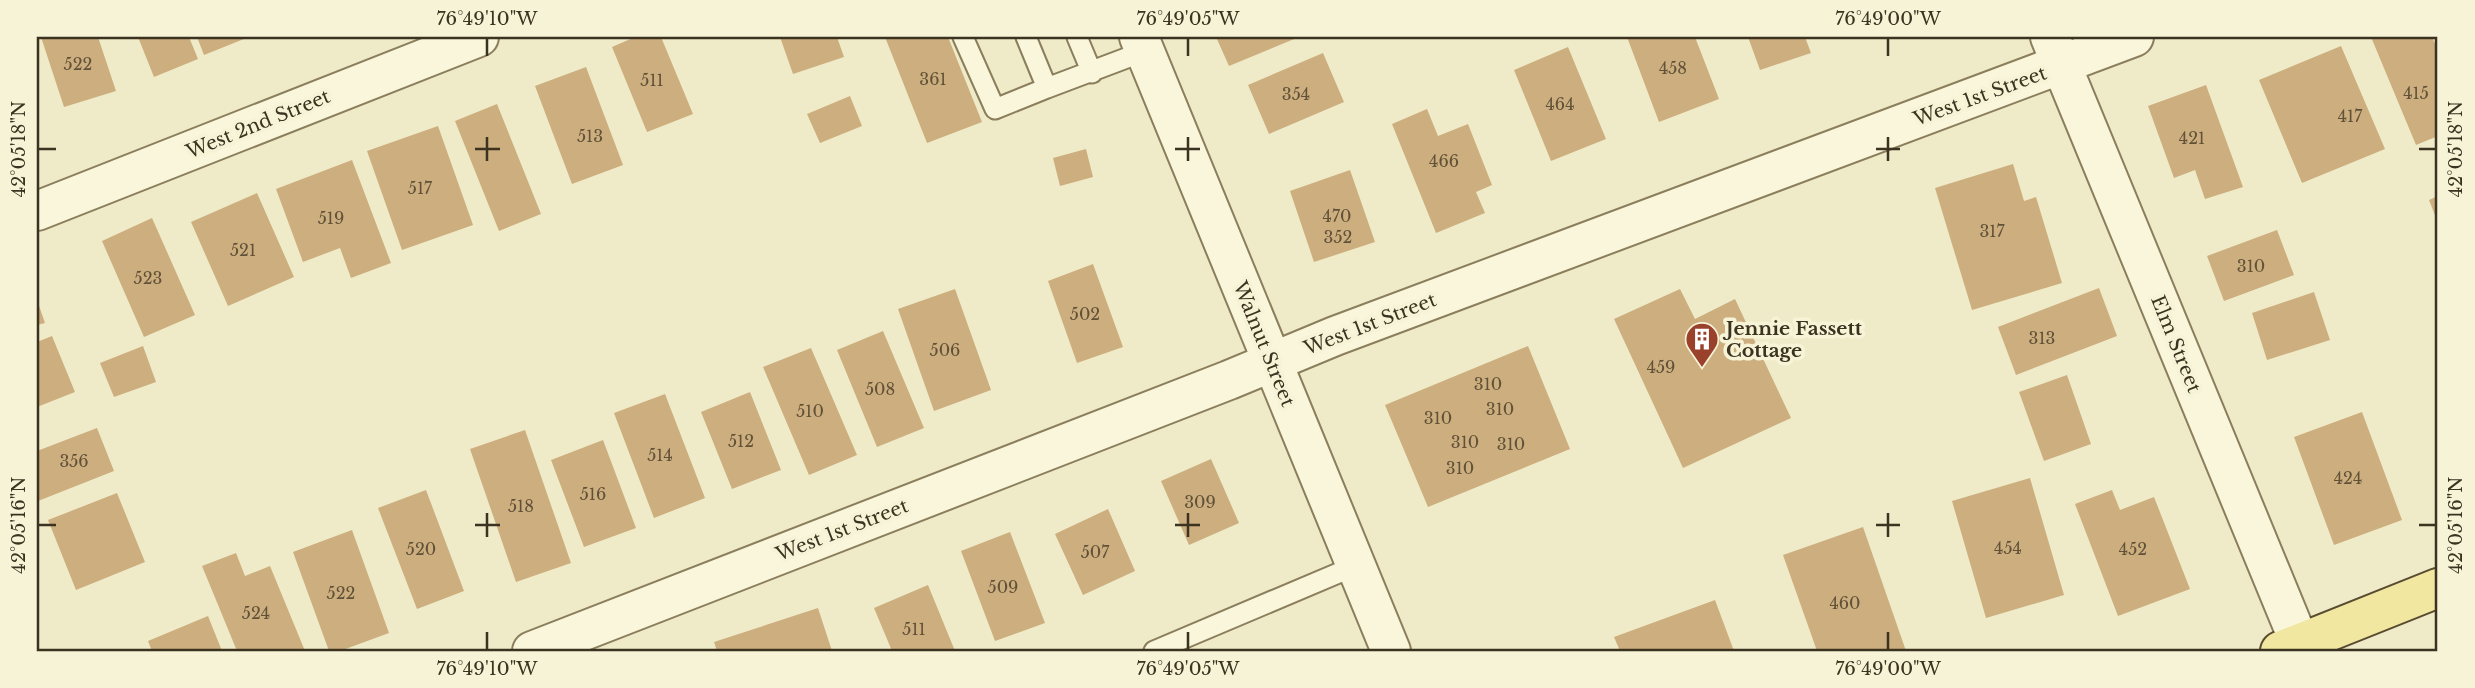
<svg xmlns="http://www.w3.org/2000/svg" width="2475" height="688" viewBox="0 0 2475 688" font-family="'Libre Baskerville',serif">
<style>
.building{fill:#cdae7e}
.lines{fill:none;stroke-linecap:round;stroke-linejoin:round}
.service-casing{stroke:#8b7e5c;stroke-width:23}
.minor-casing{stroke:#8b7e5c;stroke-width:42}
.tertiary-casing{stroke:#8b7e5c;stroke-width:42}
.primary-casing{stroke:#594b30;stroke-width:42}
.service{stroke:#f9f6db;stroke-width:19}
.minor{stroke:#f9f6db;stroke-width:38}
.tertiary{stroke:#f9f6db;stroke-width:38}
.primary{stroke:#f1e7a0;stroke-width:38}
.ticks{fill:none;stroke:#3b3220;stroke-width:2.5}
.labels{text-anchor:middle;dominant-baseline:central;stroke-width:7;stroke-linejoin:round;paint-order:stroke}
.number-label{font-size:16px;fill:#605138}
.street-label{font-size:19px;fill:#3b3220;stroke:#f6f3d7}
.poi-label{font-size:19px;font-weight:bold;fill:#3b3220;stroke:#f6f3d7;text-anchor:start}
.neatline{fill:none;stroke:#3b3220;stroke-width:2.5}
.ticks-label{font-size:18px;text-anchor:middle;fill:#3b3220}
</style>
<rect width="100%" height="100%" fill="#efebc8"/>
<path class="building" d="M 41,37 L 98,37 L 116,91 L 64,107 Z
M 138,37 L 189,37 L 198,59 L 154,77 Z
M 197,37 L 249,37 L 204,55 Z
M 635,37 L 661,37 L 693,114 L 647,132 L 612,47 Z
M 780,37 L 837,37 L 844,57 L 793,74 Z
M 885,37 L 948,37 L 982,122 L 927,143 Z
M 1216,37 L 1299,37 L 1229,66 Z
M 1627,37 L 1695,37 L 1719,99 L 1659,122 Z
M 1748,37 L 1805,37 L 1811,53 L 1760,70 Z
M 2371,37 L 2432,37 L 2438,51 L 2438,136 L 2416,145 Z
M 2341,46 L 2385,149 L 2302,183 L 2259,80 Z
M 1568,47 L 1606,139 L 1551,161 L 1514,70 Z
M 1323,53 L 1344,102 L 1269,134 L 1248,85 Z
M 586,67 L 623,165 L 572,184 L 535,86 Z
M 2206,85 L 2243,187 L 2205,199 L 2195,170 L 2174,178 L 2148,106 Z
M 850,96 L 862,126 L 820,143 L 807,114 Z
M 497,104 L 541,214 L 499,231 L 455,121 Z
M 1427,109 L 1438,136 L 1468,124 L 1492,185 L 1476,192 L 1485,213 L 1436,233 L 1392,124 Z
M 438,126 L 473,225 L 402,250 L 367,151 Z
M 1086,149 L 1093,177 L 1060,186 L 1053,158 Z
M 352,160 L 391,263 L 351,278 L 340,248 L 303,262 L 276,189 Z
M 2013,164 L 2024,201 L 2036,197 L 2062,283 L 1972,310 L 1935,188 Z
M 1350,170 L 1375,242 L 1314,262 L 1290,191 Z
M 257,193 L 294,277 L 228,306 L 191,222 Z
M 2438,196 L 2438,223 L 2429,200 Z
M 152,218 L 195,315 L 144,337 L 102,241 Z
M 2277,230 L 2294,275 L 2224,301 L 2207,256 Z
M 1093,264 L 1123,347 L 1077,363 L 1048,281 Z
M 2099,288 L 2117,336 L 2016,375 L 1998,327 Z
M 955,289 L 991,390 L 934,411 L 898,309 Z
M 1680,289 L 1695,319 L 1735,299 L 1791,418 L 1683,468 L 1614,319 Z
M 2314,292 L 2330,340 L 2267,360 L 2252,313 Z
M 37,300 L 45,323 L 37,325 Z
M 883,331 L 924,428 L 877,447 L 837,350 Z
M 52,336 L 75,392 L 37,407 L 37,342 Z
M 143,346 L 156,382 L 114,397 L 100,363 Z
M 1528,346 L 1570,449 L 1428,507 L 1385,405 Z
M 811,348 L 857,455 L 809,475 L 763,367 Z
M 2067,375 L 2091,444 L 2044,461 L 2019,392 Z
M 750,392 L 781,470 L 732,489 L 701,412 Z
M 665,394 L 705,498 L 654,518 L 614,413 Z
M 2362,412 L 2402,520 L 2334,545 L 2294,437 Z
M 97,428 L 114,471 L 38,501 L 37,451 Z
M 525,430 L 571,563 L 516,582 L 470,449 Z
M 603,440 L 636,528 L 584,547 L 551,460 Z
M 1211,459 L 1239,523 L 1189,545 L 1161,481 Z
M 2030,478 L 2064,595 L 1986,618 L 1952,501 Z
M 426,490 L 464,591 L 417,609 L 378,508 Z
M 2112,490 L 2120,510 L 2154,497 L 2190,589 L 2118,616 L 2075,504 Z
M 117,493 L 145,562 L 76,590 L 48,520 Z
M 1108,509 L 1135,571 L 1083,595 L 1055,534 Z
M 1863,527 L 1906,651 L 1817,651 L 1783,555 Z
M 352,530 L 389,633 L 340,651 L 329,651 L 293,552 Z
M 1010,532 L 1045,623 L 995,641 L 961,551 Z
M 236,553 L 245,576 L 270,566 L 305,651 L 237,651 L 202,566 Z
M 928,585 L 955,651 L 892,651 L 874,608 Z
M 1715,600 L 1734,651 L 1620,651 L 1614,637 Z
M 818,608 L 832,651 L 717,651 L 714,642 Z
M 208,616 L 222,651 L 152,651 L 148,641 Z"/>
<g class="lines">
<defs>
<path id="service" d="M 963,37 L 995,109 L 1047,88
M 1026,37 L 1047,88 L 1145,51
M 1077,37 L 1092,73
M 1154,651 L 1355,566"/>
<path id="minor" d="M 2050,37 L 2303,651
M 37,211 L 479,37
M 532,651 L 1229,380 L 1335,336 L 2134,37"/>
<path id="tertiary" d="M 1139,37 L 1391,651"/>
<path id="primary" d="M 2280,651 L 2438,588"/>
</defs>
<use href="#service" class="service-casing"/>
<use href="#minor" class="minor-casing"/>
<use href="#tertiary" class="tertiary-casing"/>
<use href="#primary" class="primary-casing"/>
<use href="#service" class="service"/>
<use href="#minor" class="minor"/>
<use href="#tertiary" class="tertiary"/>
<use href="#primary" class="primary"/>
</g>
<path class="ticks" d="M 487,38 L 487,56M 1188,38 L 1188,56M 1888,38 L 1888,56M 487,137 L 487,161M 1188,137 L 1188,161M 1888,137 L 1888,161M 38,149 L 56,149M 475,149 L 500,149M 1175,149 L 1200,149M 1876,149 L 1900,149M 2419,149 L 2436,149M 487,513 L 487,537M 1188,513 L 1188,537M 1888,513 L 1888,537M 38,525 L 56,525M 475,525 L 500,525M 1175,525 L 1200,525M 1876,525 L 1900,525M 2419,525 L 2436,525M 487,632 L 487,650M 1188,632 L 1188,650M 1888,632 L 1888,650"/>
<defs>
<symbol id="building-pin" viewBox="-11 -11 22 30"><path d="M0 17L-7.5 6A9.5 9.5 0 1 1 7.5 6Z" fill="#9a412c" stroke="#f6f3d7"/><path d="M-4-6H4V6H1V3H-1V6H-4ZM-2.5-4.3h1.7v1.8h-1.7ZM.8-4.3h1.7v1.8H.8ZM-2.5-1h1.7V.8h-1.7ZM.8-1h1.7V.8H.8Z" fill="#fff"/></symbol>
</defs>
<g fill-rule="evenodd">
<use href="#building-pin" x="1683" y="320" width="38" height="52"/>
</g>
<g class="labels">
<g class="number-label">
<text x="78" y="64">522</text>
<text x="1673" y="68">458</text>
<text x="933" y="79">361</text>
<text x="652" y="80">511</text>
<text x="2416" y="93">415</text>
<text x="1296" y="94">354</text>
<text x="1560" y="104">464</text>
<text x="2350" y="116">417</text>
<text x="590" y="136">513</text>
<text x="2192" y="138">421</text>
<text x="1444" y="161">466</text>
<text x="420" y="188">517</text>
<text x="1337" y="216">470</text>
<text x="331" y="218">519</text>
<text x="1992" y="231">317</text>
<text x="1338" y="237">352</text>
<text x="243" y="250">521</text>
<text x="2251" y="266">310</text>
<text x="148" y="278">523</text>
<text x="1085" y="314">502</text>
<text x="2042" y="338">313</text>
<text x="945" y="350">506</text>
<text x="1661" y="367">459</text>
<text x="1488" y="384">310</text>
<text x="880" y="389">508</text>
<text x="1500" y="409">310</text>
<text x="810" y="411">510</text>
<text x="1438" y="418">310</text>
<text x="741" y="441">512</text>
<text x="1465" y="442">310</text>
<text x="1511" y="444">310</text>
<text x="660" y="455">514</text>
<text x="74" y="461">356</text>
<text x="1460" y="468">310</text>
<text x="2348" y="478">424</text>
<text x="593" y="494">516</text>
<text x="1200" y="502">309</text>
<text x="521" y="506">518</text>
<text x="2008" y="548">454</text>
<text x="421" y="549">520</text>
<text x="2133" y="549">452</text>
<text x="1095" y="552">507</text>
<text x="1003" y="587">509</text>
<text x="341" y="593">522</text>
<text x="1845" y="603">460</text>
<text x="256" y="613">524</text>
<text x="914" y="629">511</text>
</g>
<g class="street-label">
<text transform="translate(1980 96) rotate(-20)">West 1st Street</text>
<text transform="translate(258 124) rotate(-22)">West 2nd Street</text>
<text transform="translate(1370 324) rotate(-21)">West 1st Street</text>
<text transform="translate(1264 344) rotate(68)">Walnut Street</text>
<text transform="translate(2176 344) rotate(68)">Elm Street</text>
<text transform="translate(842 530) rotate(-21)">West 1st Street</text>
</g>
<g class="poi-label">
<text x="1726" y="328">Jennie Fassett<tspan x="1726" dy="22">Cottage</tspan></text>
</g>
</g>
<rect width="2475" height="688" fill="none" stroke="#f6f3d7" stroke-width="77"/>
<rect x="38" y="38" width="2398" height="612" class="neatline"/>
<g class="ticks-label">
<text x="487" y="25">76°49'10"W</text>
<text x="1188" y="25">76°49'05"W</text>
<text x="1888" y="25">76°49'00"W</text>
<text transform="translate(19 149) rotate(-90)" y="6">42°05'18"N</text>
<text transform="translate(2456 149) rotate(-90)" y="6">42°05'18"N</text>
<text transform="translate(19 525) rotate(-90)" y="6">42°05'16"N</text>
<text transform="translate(2456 525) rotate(-90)" y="6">42°05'16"N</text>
<text x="487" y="675">76°49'10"W</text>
<text x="1188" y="675">76°49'05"W</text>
<text x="1888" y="675">76°49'00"W</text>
</g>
</svg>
